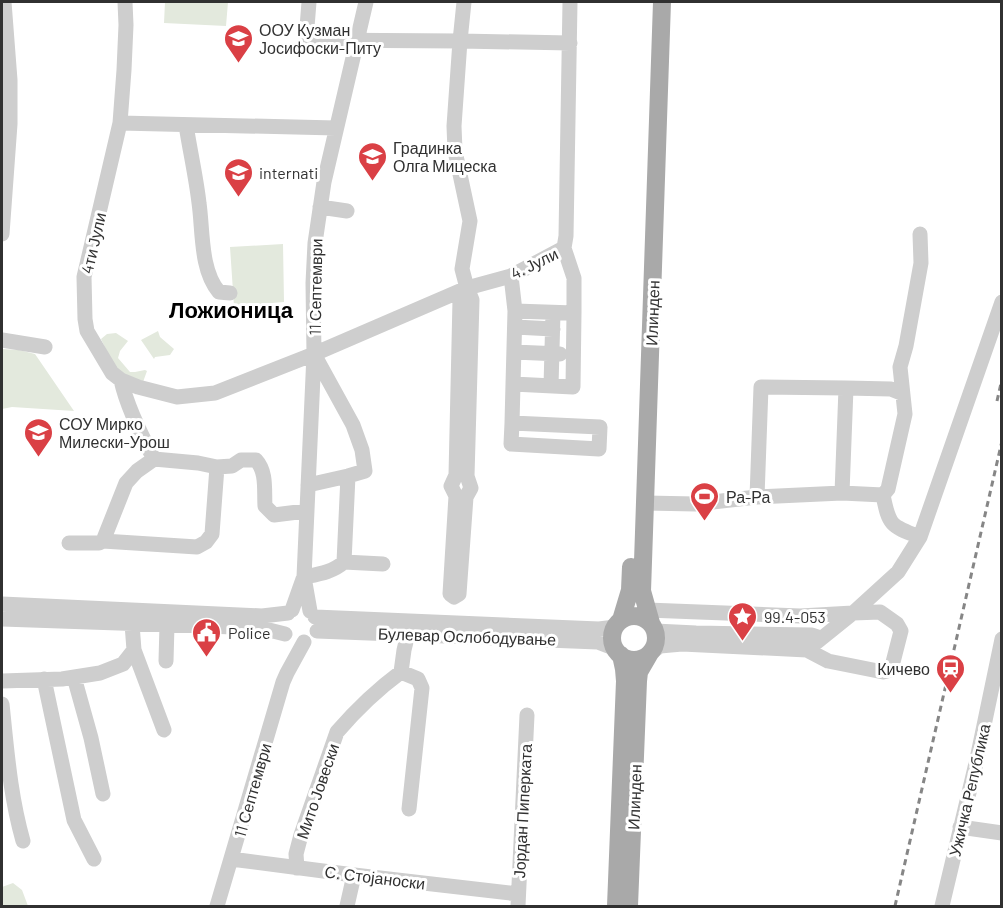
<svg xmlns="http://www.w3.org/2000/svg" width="1003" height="908" viewBox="0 0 1003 908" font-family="Barlow,sans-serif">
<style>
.green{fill:#e3e9dd}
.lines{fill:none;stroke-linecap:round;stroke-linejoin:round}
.minor{stroke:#cecece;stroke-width:15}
.major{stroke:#a9a9a9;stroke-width:18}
.rail{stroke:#868686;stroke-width:3;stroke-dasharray:6 4.5;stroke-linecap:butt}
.labels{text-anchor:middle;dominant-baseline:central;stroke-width:6;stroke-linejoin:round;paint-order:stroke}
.poi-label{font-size:16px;fill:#313131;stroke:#fff;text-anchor:start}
.street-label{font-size:16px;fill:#313131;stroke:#fff}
.district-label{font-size:22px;font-weight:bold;fill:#000;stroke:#fff}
</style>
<rect width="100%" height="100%" fill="#fff"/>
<path class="green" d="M 165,2 L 228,2 L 226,26 L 164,23 Z
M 283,244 L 284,302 L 234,306 L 230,247 Z
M 158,331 L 160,337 L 174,349 L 170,355 L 155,357 L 154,359 L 141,340 Z
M 116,333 L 128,341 L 120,351 L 118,358 L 130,372 L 135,372 L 145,370 L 147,371 L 143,382 L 116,370 L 101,339 L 107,334 Z
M 2,349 L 19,350 L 35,354 L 74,411 L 12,407 L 2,409 Z
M 13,883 L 22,890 L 28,906 L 2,906 L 2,887 Z"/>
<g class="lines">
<path class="minor" d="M 125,2 L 126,25 L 124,70 L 120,123 L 84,277 L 85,319 L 87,331 L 112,373 L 121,380 L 138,387 L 177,397 L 215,393 L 314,354 L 467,288 L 511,276 L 564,248 L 566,236 L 570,2
M 309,2 L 306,40 L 460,41 L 454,126 L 455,151 L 470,221 L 462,269 L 467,288 L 472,300 L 467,476 L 471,488 L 466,497 L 459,594 L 454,597 L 450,594 L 456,496 L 451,486 L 456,475 L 460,300 L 467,288
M 464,2 L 460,41 L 570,43
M 120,123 L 336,128
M 186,125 C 190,151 196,177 199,203 C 203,230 200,270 219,292 L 230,293
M 320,207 L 347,211
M 2,234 L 10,124 L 10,80 L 4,2
M 511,276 L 515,311 L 574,313 L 574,278 L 564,248
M 515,311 L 513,384 L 573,387 L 574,313
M 515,327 L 553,329
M 2,340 L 45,347
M 514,352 L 560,354
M 121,380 C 127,407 141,435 154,459
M 551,386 L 553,313
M 846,388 L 891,389 L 901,393
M 512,423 L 511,444 L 599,449 L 600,427 L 512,423 L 513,384
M 348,476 L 344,562 L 383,564
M 308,485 L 348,476 L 365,471 L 362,450 L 353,425 L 314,354
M 842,493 L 883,495 C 889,526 891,526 920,537
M 883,495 L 888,489 L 905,414 L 900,367 L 906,346 L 921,263 L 920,234
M 646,503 L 695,504 L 757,497 L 761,387 L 846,388 L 842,493 L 757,497
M 103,541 L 197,547 L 206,542 L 212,534 L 217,467
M 69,543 L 99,543 L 103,541 L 126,483 L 137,471 L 154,459 L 198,463 L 217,467 L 232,466 L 241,460 L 256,460 C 267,472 264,490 265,506 L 274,515 L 306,511
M 304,577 C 319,574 333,572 344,562
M 2,604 L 262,616 L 288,613
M 292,610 L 303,579
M 647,610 L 800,616 L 853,613 L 898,572 L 920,537 L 1002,302
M 310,611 L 304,577 L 314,354 L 313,283 L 315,243 L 324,182 L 366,2
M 315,617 L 599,629 L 615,627
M 2,619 L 261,628 L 285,634
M 317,631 L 598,642 L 616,649
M 655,631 L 696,633 L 812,635 L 821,638
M 134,650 L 164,730
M 650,653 L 660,646 L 682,644 L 807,650 L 828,661 L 883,672 L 891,670 L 901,631 L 897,624 L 880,612 L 853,613 L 807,650
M 166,661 L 167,625
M 401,672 L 418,679 L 422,688 L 409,809
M 74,677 L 91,738 L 103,794
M 44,679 L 74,820 L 94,859
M 2,681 L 62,679 L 100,673 L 123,664 L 134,650 L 132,624
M 2,704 C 7,751 10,795 23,841
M 960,827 L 1002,833
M 231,859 L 354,875 L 518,894
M 297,868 L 296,854 L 301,835 L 337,732 C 356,710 378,689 401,672 L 404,650 L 408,634
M 217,906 L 283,682 L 287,673 L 304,642
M 347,906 L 354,875
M 518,906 L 527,715
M 942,906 L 977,759 L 1002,639"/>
<path class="major" d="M612 638a22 22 0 1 1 44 0a22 22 0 1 1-44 0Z
M 621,620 L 630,590 L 631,567
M 651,623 L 642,591 L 662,2
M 616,906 L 625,681 L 624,669 L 621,655
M 629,906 L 638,681 L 639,672 L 650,653"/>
<path class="rail" d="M 997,401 L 1002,379
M 895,906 L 1002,441"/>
</g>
<defs>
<symbol id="school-pin" viewBox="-11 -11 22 30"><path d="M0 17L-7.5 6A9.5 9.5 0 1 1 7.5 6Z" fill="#da4045" stroke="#fff"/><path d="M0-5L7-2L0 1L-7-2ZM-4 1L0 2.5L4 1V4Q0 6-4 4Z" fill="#fff"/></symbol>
<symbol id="university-pin" viewBox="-11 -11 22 30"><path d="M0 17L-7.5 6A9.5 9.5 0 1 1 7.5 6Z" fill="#da4045" stroke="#fff"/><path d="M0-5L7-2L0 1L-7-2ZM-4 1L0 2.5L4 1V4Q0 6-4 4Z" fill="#fff"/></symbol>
<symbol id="stadium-pin" viewBox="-11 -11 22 30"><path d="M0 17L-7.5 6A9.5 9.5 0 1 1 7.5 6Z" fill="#da4045" stroke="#fff"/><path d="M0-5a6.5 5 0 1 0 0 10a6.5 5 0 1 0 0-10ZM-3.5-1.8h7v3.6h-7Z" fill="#fff"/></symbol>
<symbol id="sight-pin" viewBox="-11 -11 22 30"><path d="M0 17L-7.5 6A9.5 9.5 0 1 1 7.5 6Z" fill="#da4045" stroke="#fff"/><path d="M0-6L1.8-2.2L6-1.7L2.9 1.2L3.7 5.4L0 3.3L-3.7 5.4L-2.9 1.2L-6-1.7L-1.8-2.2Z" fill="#fff"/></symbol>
<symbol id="civic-pin" viewBox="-11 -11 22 30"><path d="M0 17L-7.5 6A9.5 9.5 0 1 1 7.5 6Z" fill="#da4045" stroke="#fff"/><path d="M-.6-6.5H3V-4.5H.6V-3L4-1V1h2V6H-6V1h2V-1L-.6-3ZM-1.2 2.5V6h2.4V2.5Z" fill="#fff"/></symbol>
<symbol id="station-pin" viewBox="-11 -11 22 30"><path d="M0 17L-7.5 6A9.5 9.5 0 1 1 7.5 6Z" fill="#da4045" stroke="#fff"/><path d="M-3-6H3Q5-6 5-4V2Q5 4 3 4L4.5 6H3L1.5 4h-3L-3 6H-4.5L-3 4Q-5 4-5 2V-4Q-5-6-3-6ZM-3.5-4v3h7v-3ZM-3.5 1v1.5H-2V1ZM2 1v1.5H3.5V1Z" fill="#fff"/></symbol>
</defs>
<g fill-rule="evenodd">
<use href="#school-pin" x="222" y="22" width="33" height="45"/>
<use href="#school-pin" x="356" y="140" width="33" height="45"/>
<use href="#school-pin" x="222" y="156" width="33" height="45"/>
<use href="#university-pin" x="22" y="416" width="33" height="45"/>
<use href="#stadium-pin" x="688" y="480" width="33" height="45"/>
<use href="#sight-pin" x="726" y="600" width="33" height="45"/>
<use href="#civic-pin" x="190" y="616" width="33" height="45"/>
<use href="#station-pin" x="934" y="652" width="33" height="45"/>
</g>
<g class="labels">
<g class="poi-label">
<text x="259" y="29">ООУ Кузман<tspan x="259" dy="18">Јосифоски-Питу</tspan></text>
<text x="393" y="147">Градинка<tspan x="393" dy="18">Олга Мицеска</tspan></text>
<text x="259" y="172">internati</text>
<text x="59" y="423">СОУ Мирко<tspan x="59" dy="18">Милески-Урош</tspan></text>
<text x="726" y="496">Ра-Ра</text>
<text x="764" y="616">99.4-053</text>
<text x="228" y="632">Police</text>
<text x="930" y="668" text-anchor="end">Кичево</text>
</g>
<g class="street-label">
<text transform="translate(93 243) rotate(-77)">4ти Јули</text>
<text transform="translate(534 263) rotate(-26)">4. Јули</text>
<text transform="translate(315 287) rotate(-89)">11 Септември</text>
<text transform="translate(652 313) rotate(-88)">Илинден</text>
<text transform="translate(467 636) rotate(2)">Булевар Ослободување</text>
<text transform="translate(252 790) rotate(-74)">11 Септември</text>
<text transform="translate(969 790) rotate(-77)">Ужичка Република</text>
<text transform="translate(317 791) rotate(-71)">Мито Јовески</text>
<text transform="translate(634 797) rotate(-88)">Илинден</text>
<text transform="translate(522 811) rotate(-87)">Јордан Пиперката</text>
<text transform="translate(375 877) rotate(7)">С. Стојаноски</text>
</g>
<g class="district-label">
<text x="231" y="309">Ложионица</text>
</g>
</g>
<rect width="1003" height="908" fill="none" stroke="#313131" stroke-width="6"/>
</svg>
